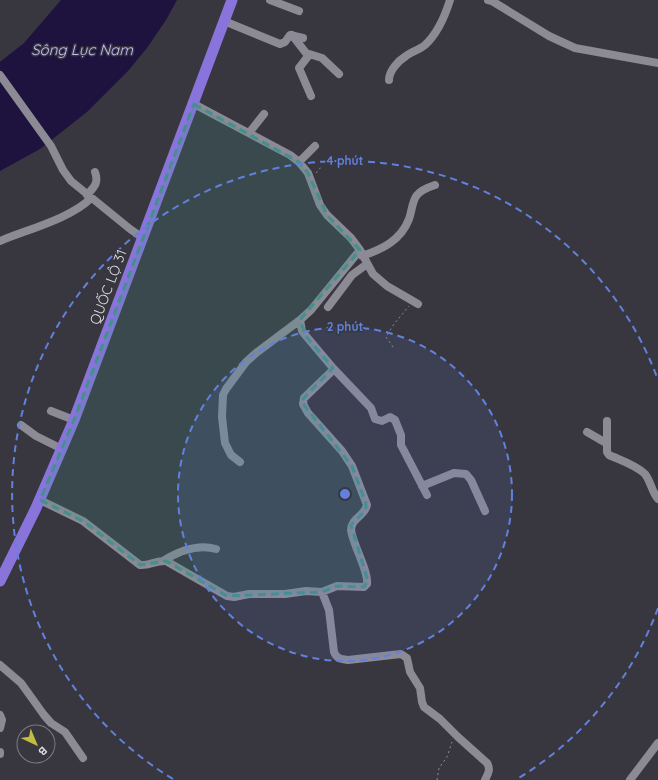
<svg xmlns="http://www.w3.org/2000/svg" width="658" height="780" viewBox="0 0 658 780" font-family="Quicksand,sans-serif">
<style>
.water{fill:#1e133e}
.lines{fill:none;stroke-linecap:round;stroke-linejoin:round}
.path{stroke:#8e8d94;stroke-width:1;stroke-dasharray:2 3;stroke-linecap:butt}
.minor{stroke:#8b8a95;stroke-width:8}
.highway{stroke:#8974db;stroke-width:11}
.marked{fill:#43908c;fill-opacity:0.2;stroke:#43908c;stroke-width:3;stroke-dasharray:8 5;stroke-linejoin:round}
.ring{fill:none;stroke:#6181dd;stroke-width:2;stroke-dasharray:7 5}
.labels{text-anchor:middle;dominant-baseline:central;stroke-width:3;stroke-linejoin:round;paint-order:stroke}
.street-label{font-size:14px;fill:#e0dfe5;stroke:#38373f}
.water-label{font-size:15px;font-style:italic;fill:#c4bbfa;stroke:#38373f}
.centre{fill:#6181dd;stroke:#38373f;stroke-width:2}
.ring-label{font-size:12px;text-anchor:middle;font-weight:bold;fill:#6181dd;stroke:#38373f;stroke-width:3;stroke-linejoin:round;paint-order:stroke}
</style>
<rect width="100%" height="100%" fill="#38373f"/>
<path class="water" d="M 61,0 L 177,0 L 166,20 L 147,48 L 128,71 L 87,112 L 40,149 L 0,171 L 0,62 L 24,43 Z"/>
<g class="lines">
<path class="path" d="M 316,173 L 322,166
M 393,347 L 386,337 L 394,324 L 409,306
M 437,780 L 439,768 L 447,757 L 452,742"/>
<path class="minor" d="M 270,0 L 299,11
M 488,0 L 492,1 L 549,36 L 575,48 L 658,63
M 224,21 L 280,44 L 285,42 L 290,35 L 303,38
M 292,35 L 306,53 L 322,58 L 339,74
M 309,55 L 299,68 L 311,96
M 0,75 L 51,146 L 63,170 L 71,181 L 130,229 L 143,238
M 389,80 C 389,71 398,61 406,56 C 411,52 419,50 425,45 C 437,34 445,16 450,0
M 194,104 L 290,155 L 299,162 L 308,173 L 320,205 L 327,215 L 351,238 L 360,250 L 373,274 L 387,286 L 418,304
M 249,133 L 264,114
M 299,162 L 315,146
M 87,195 C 94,187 99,183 95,172
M 0,241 C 26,230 72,218 91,198
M 362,256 C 383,249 401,240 409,219 C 412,211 412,201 417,195 C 421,190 429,187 435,185
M 328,307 L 352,275 L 367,264
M 333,368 L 371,408 L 375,419 L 382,421 L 390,417 L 395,420 L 401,435 L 401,445 L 427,495
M 51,411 L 74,420
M 607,421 L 607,452 L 609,455 C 620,460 636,465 645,474 C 651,482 652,492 658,499
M 21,425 L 36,436 L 62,449
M 587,432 L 606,443
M 240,462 L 231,455 L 225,443 L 222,417 L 223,395 L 226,389 L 246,362 L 256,353 L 300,320
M 422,486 L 454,473 L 466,474 L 471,480 L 485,511
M 40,500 L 83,521 L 140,565 C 149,566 157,560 166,561 L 227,596 L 234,597 L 249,594 L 285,594 L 306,591 L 322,592 L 329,610 L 334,652 C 337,659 341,659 348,660 L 401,654 L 407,658 L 410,672 L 420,688 L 422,702 L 424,707 L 440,719 L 458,737 L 487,763 C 491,769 488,774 485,780
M 163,561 C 179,551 198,544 216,549
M 322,592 L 337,586 L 364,587 L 367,584 C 369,572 353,545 351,530 C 351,518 365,516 367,505 L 352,466 L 342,451 L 308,413 L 303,404 L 304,398 L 332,371 L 333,368 L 306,336 L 302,331 L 300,320 L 311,310 L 360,250
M 0,665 L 21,683 L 44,715 L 51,723 L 65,732 L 83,758
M 0,715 L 2,720 L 0,728
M 0,752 L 0,754
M 630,780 L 658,743"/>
<path class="highway" d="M 0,581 L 36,508 L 74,420 L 232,0"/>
</g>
<path class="marked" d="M 194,104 L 299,162 L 308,173 L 327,215 L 360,250 L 300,320 L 306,336 L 333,368 L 301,401 L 352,466 L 366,503 L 366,510 L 351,525 L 368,581 L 364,587 L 337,586 L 322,592 L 227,596 L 166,561 L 140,565 L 83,521 L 40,500 L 74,420 Z"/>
<circle cx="345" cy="494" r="167" fill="#6181dd" fill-opacity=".12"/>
<g class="ring">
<circle cx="345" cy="494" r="167"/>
<path d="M658 608A333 333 0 0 1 517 779M173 779A333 333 0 1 1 658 380"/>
</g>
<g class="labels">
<g class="street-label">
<text transform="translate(108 287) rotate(-69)">QUỐC LỘ 31</text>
</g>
<g class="water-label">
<text x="82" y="49">Sông Lục Nam</text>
</g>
</g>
<circle cx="345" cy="494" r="6" class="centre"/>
<g class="ring-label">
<text x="345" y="165">4 phút</text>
<text x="345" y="331">2 phút</text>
</g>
<g transform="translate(36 744) rotate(136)"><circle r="19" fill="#38373f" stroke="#7b7a81"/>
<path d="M0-3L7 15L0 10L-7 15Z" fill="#c2bd3f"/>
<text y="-6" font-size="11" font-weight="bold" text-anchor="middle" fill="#e0dfe5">B</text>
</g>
</svg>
